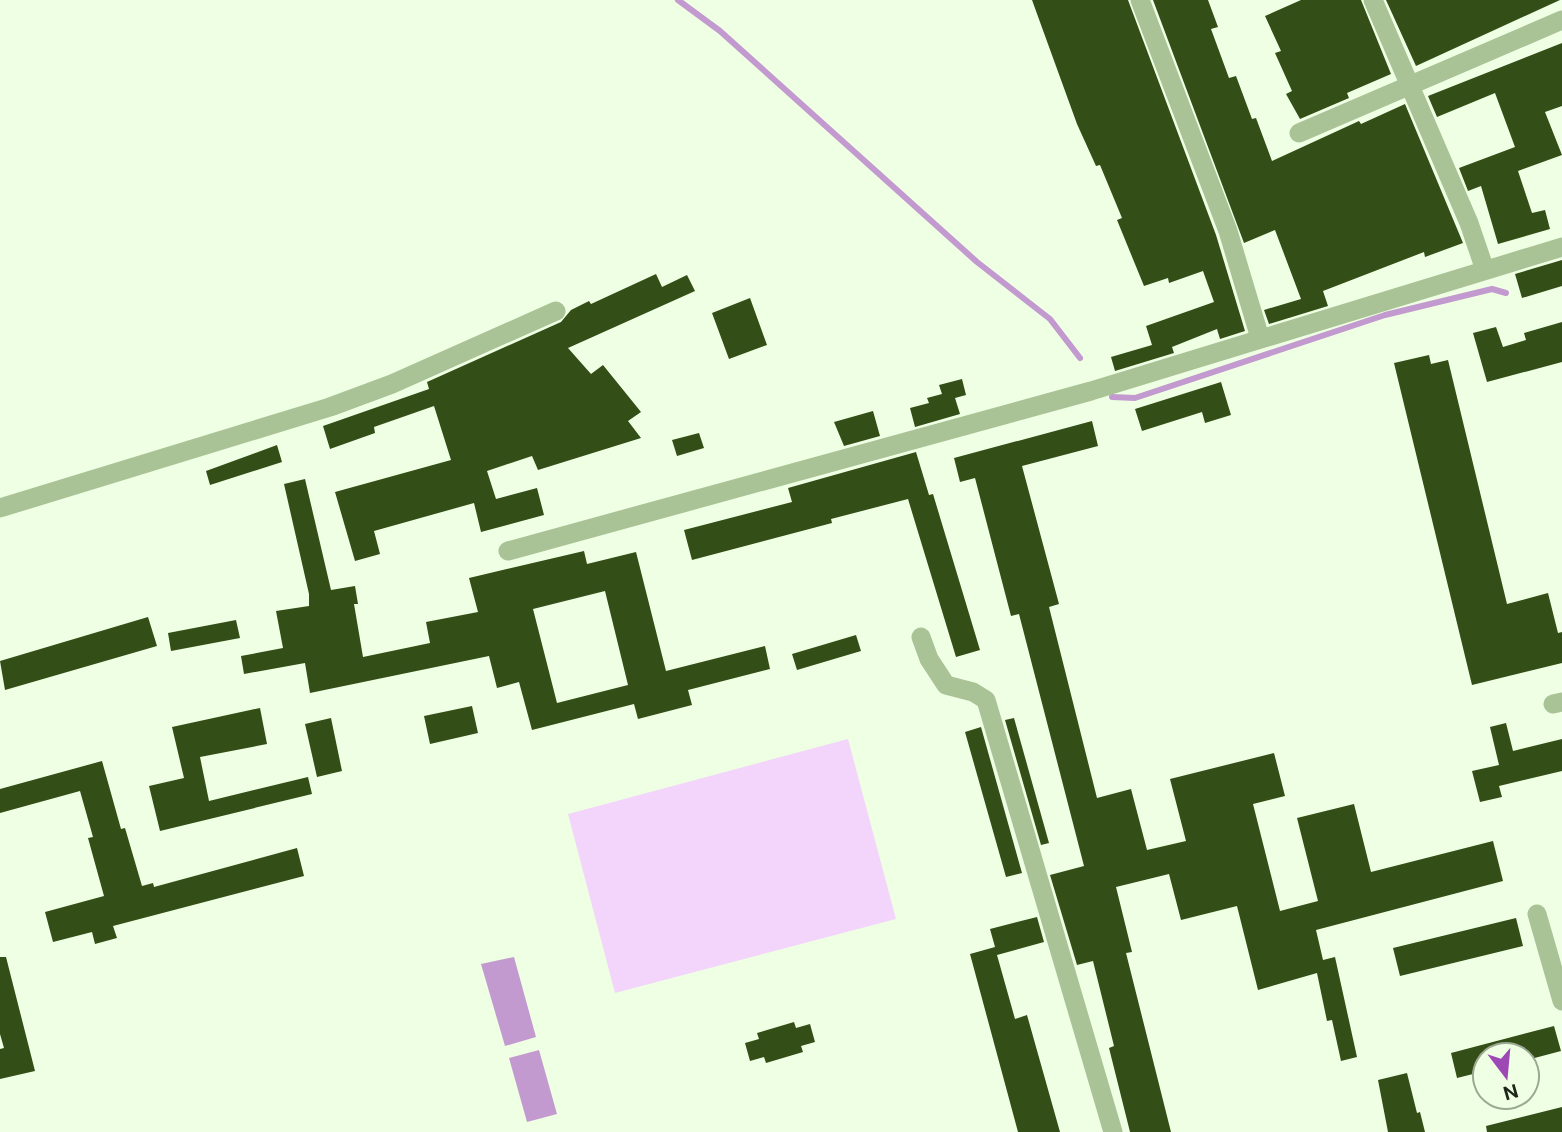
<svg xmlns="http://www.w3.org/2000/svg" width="1562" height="1132" viewBox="0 0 1562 1132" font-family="'Public Sans',sans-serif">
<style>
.green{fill:#f3d5fc}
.water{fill:#c39acf}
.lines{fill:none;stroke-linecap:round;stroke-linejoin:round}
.stream{stroke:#c39acf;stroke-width:6}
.building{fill:#334e17;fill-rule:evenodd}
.minor{stroke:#a9c296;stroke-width:19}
</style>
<rect width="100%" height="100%" fill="#efffe3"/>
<path class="green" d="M 848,739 L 896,919 L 615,993 L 568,814 Z"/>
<path class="water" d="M 514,957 L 536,1037 L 505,1046 L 481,964 Z
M 539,1050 L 557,1114 L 527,1122 L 509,1058 Z"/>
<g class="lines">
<path class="stream" d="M 678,0 L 720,31 L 977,262 L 1050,319 L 1080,358
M 1112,397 L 1135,398 L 1385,315 L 1492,289 L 1506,293"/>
</g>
<path class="building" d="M 1032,0 L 1128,0 L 1216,235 L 1245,331 L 1220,339 L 1217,329 L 1172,347 L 1174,353 L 1115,371 L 1111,357 L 1152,345 L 1146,326 L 1214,302 L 1203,271 L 1169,283 L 1168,278 L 1144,286 L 1117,220 L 1122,218 L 1100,165 L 1096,166 L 1077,124 Z
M 1153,0 L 1208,0 L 1218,27 L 1211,29 L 1229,78 L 1236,76 L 1252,119 L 1256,118 L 1272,161 L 1359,121 L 1361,124 L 1405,104 L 1463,243 L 1425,257 L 1424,252 L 1323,291 L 1328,306 L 1269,324 L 1264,310 L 1301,299 L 1275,230 L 1244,243 Z
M 1301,0 L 1361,0 L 1391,74 L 1347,93 L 1349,98 L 1300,119 L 1286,94 L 1292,91 L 1275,53 L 1281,51 L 1265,16 Z
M 1386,0 L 1560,0 L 1416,66 Z
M 1562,43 L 1562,106 L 1545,112 L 1562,155 L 1518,171 L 1532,213 L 1545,210 L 1550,229 L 1498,244 L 1481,186 L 1468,191 L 1459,168 L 1515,147 L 1495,93 L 1437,117 L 1428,96 Z
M 1562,260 L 1562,286 L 1522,298 L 1515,274 Z
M 656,274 L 662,287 L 687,275 L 695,291 L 568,348 L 591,374 L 603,365 L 641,412 L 628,421 L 641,438 L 538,470 L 532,456 L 487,471 L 496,499 L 537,488 L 544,515 L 481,532 L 474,503 L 374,531 L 380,554 L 355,561 L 335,492 L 451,460 L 434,406 L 374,427 L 375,433 L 330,449 L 323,426 L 429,389 L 427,382 L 561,322 L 571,310 L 589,301 L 591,304 Z
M 750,298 L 767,345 L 729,359 L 712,313 Z
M 1562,322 L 1562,362 L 1487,382 L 1473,333 L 1496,327 L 1503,347 L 1526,340 L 1524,333 Z
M 1429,355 L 1431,364 L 1448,360 L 1507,604 L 1548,593 L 1558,633 L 1562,632 L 1562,663 L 1472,685 L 1394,363 Z
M 962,379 L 966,395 L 955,398 L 960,414 L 915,427 L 910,408 L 929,403 L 927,398 L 942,394 L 939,385 Z
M 1221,382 L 1231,415 L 1205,423 L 1202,412 L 1142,431 L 1135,409 Z
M 873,411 L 880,436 L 844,446 L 834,422 Z
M 1092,421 L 1098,446 L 1022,466 L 1059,604 L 1049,607 L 1097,798 L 1131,789 L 1147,850 L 1186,841 L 1170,779 L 1274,753 L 1285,796 L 1253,804 L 1280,911 L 1318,901 L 1297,818 L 1354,804 L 1371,872 L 1493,841 L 1503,881 L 1316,930 L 1323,960 L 1335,957 L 1357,1057 L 1341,1061 L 1332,1020 L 1327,1021 L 1317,973 L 1258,990 L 1237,906 L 1181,920 L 1169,874 L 1116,887 L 1132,952 L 1126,953 L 1171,1132 L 1130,1132 L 1109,1048 L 1114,1046 L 1093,961 L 1077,965 L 1050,875 L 1084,866 L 1019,614 L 1011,616 L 975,478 L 960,482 L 954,458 Z
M 699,433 L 704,448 L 677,456 L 672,440 Z
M 277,445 L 282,462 L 210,485 L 206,471 Z
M 916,452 L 929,495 L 933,494 L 980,650 L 956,657 L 908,499 L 831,519 L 832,523 L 692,560 L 684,530 L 792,502 L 788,488 Z
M 305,479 L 331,590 L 355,586 L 358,604 L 354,604 L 363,657 L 430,643 L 426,622 L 478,612 L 469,578 L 584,551 L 587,564 L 636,552 L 666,671 L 765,646 L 770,669 L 688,690 L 692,705 L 638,719 L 634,704 L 532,730 L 519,682 L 497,688 L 489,656 L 310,693 L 305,663 L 244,674 L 241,656 L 283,648 L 276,611 L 309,606 L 309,594 L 284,484 ZM 605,591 L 628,685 L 557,703 L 533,609 Z
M 148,617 L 157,646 L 5,690 L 0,661 Z
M 236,620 L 240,638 L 171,651 L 168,633 Z
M 856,635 L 861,651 L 797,670 L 792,654 Z
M 472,706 L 478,733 L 430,744 L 424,716 Z
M 260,708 L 267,744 L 200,757 L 209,801 L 308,777 L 312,794 L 160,831 L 149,786 L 184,778 L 172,727 Z
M 331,718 L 342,771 L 317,777 L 305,724 Z
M 1014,718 L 1049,843 L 1041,845 L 1005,720 Z
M 1506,723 L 1513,751 L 1562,739 L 1562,771 L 1499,786 L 1502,797 L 1480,802 L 1472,771 L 1499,765 L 1490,727 Z
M 981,727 L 1022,873 L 1006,877 L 965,732 Z
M 102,761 L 121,829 L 125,828 L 142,886 L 153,883 L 154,887 L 297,848 L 304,876 L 113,926 L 117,938 L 95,944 L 92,932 L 53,942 L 45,912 L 104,896 L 88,838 L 93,837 L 80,791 L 0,813 L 0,789 Z
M 1037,917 L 1044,942 L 997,955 L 1015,1019 L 1027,1015 L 1060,1132 L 1018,1132 L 970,954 L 995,947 L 990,929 Z
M 1516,918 L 1523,946 L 1400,976 L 1393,948 Z
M 0,957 L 6,957 L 35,1071 L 0,1079 L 0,1049 L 4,1048 L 0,1034 Z
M 794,1022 L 796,1028 L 810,1024 L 815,1042 L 801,1046 L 803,1052 L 766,1063 L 764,1057 L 750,1061 L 745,1043 L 759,1039 L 757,1033 Z
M 1554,1026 L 1561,1051 L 1527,1060 L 1527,1055 L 1485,1055 L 1485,1071 L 1457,1078 L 1451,1053 Z
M 1407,1073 L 1417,1113 L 1420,1112 L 1425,1132 L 1388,1132 L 1378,1080 Z
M 1562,1107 L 1562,1132 L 1487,1132 L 1486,1126 Z"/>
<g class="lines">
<path class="minor" d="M 1140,0 L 1228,231 L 1260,338
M 1373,0 L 1469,223 L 1485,270
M 1299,133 L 1562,20
M 0,508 L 330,407 L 392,384 L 556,311
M 508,551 L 1091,391 L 1562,247
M 921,637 L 929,659 L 946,685 L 973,692 L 986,700 L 1113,1132
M 1553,704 L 1562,702
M 1537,914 L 1562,1001"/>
</g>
<g transform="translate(1506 1076) rotate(164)"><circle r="33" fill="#efffe3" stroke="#9ba892" stroke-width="2"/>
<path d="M0-5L12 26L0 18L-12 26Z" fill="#9e48b6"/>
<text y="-10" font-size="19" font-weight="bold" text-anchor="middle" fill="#1e2519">N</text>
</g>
</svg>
